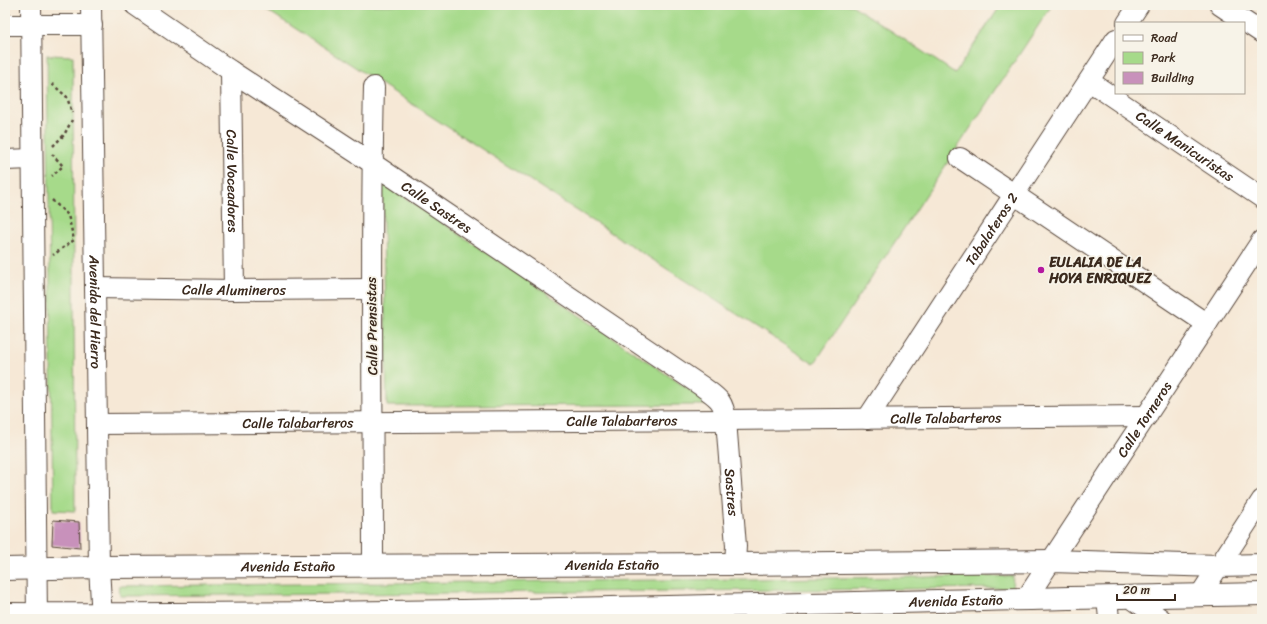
<svg xmlns="http://www.w3.org/2000/svg" width="1267" height="624" viewBox="0 0 1267 624" font-family="Sriracha,sans-serif">
<style>
.green{fill:#a6da8a;stroke:#708254}
.building{fill:#c891bb}
.lines{fill:none;stroke-linecap:round;stroke-linejoin:round}
.minor-casing{stroke:#57463a;stroke-width:22}
.major-casing{stroke:#57463a;stroke-width:24}
.path{stroke:#57463a;stroke-width:2.5;stroke-dasharray:3 3;stroke-linecap:butt}
.minor{stroke:#fff;stroke-width:20}
.major{stroke:#fff;stroke-width:22}
.poi-dot{fill:#b5179e;stroke:#f7f3e8;stroke-width:1.5}
.labels{text-anchor:middle;dominant-baseline:central;stroke-width:3.5;stroke-linejoin:round;paint-order:stroke}
.street-label{font-size:14px;fill:#3b2a1e;stroke:#f7f3e8}
.poi-label{font-size:14px;font-weight:bold;fill:#3b2a1e;stroke:#f7f3e8;text-anchor:start}
</style>
<rect width="100%" height="100%" fill="#f7f3e8"/>
<filter id="ink" filterUnits="userSpaceOnUse"><feTurbulence type="fractalNoise" baseFrequency=".025" numOctaves="2"/><feDisplacementMap in="SourceGraphic" scale="8" xChannelSelector="R" yChannelSelector="G"/><feConvolveMatrix kernelMatrix="1 2 1 2 8 2 1 2 1" color-interpolation-filters="sRGB"/></filter>
<filter id="wash" filterUnits="userSpaceOnUse"><feTurbulence type="fractalNoise" baseFrequency=".012" numOctaves="4" result="noise"/><feDisplacementMap in="SourceGraphic" scale="16" xChannelSelector="R" yChannelSelector="G"/><feGaussianBlur stdDeviation="0.9" result="paint"/><feColorMatrix in="noise" values="0 0 0 0 0 0 0 0 0 0 0 0 0 0 0 0 0 1.4 0 .05"/><feComposite in="paint" operator="in"/></filter>
<g filter="url(#wash)">
<rect width="100%" height="100%" fill="#f6e8d6"/>
<path class="green" d="M 259,5 L 852,5 L 955,73 L 1001,5 L 1052,5 L 814,364 Z
M 47,55 L 73,56 L 75,511 L 53,510 Z
M 382,182 L 712,405 L 387,406 Z
M 1013,576 L 1012,588 L 120,596 L 119,586 Z"/>
<g id="blocks">
<path class="building" d="M 53,520 L 79,522 L 80,548 L 52,545 Z"/>
</g>
</g>
<g filter="url(#ink)">
<use href="#blocks" fill-opacity="0" stroke="#57463a" stroke-width="1"/>
<g class="lines">
<defs>
<g id="minor">
<path d="M 31,5 L 37,619"/>
<path id="s1" d="M 91,5 L 99,567 L 102,619"/>
<path id="s2" d="M 135,5 L 231,71 L 372,163 L 703,387 C 719,399 723,400 726,420 L 736,546 L 735,564"/>
<path d="M 1220,5 L 1262,33"/>
<path d="M 1127,23 L 1139,5"/>
<path d="M 5,25 L 92,25"/>
<path id="s3" d="M 231,71 L 234,290"/>
<path id="s4" d="M 1089,81 L 1262,198"/>
<path d="M 960,158 L 1207,324"/>
<path d="M 5,160 L 32,159"/>
<path id="s5" d="M 95,288 L 234,290 L 372,289"/>
<path id="s6" d="M 867,419 L 1116,39"/>
<path id="s7" d="M 97,424 L 726,420 L 1147,416"/>
<path d="M 373,565 C 373,406 370,246 374,87"/>
<path d="M 1200,595 L 1262,500"/>
<path d="M 1130,597 L 1161,619"/>
<path d="M 1107,598 L 1109,619"/>
<path id="s8" d="M 1026,599 L 1262,240"/>
</g>
<g id="major">
<path id="s9" d="M 5,569 L 99,567 L 735,564 L 1051,561 L 1219,566 L 1262,565"/>
<path id="s10" d="M 5,614 C 424,616 843,602 1262,594"/>
</g>
</defs>
<use href="#minor" class="minor-casing"/>
<use href="#major" class="major-casing"/>
<path class="path" d="M 52,84 L 67,97 L 72,113
M 53,146 L 64,135 L 72,120
M 52,154 L 63,166 L 52,176
M 52,200 L 68,215 L 74,240 L 53,255"/>
<use href="#minor" class="minor"/>
<use href="#major" class="major"/>
</g>
</g>
<circle class="poi-dot" cx="1041" cy="270" r="4"/>
<g class="labels">
<g class="street-label">
<text stroke="none"><textPath href="#s4" startOffset="116">Calle Manicuristas</textPath></text>
<text stroke="none"><textPath href="#s3" startOffset="110">Calle Voceadores</textPath></text>
<text stroke="none"><textPath href="#s2" startOffset="363">Calle Sastres</textPath></text>
<text stroke="none"><textPath href="#s6" startOffset="227">Tabalateros 2</textPath></text>
<text stroke="none"><textPath href="#s5" startOffset="139">Calle Alumineros</textPath></text>
<text stroke="none"><textPath href="#s1" startOffset="307">Avenida del Hierro</textPath></text>
<text transform="translate(372 326) rotate(-91)">Calle Prensistas</text>
<text stroke="none"><textPath href="#s7" startOffset="849">Calle Talabarteros</textPath></text>
<text stroke="none"><textPath href="#s8" startOffset="215">Calle Torneros</textPath></text>
<text stroke="none"><textPath href="#s7" startOffset="525">Calle Talabarteros</textPath></text>
<text stroke="none"><textPath href="#s7" startOffset="201">Calle Talabarteros</textPath></text>
<text stroke="none"><textPath href="#s2" startOffset="799">Sastres</textPath></text>
<text stroke="none"><textPath href="#s9" startOffset="607">Avenida Estaño</textPath></text>
<text stroke="none"><textPath href="#s9" startOffset="283">Avenida Estaño</textPath></text>
<text stroke="none"><textPath href="#s10" startOffset="951">Avenida Estaño</textPath></text>
</g>
<g class="poi-label">
<text x="1049" y="262">EULALIA DE LA<tspan x="1049" dy="16">HOYA ENRIQUEZ</tspan></text>
</g>
</g>
<rect width="1267" height="624" fill="none" stroke="#f7f3e8" stroke-width="20"/>
<rect x="1115" y="22" width="130" height="72" fill="#f7f3e8" stroke="#aca397"/>
<rect x="1123" y="35" width="20" height="6" fill="#ffffff" stroke="#aca397"/>
<text x="1151" y="42" font-size="12" fill="#3b2a1e">Road</text>
<rect x="1123" y="52" width="20" height="12" fill="#a6da8a" stroke="#aca397"/>
<text x="1151" y="62" font-size="12" fill="#3b2a1e">Park</text>
<rect x="1123" y="72" width="20" height="12" fill="#c891bb" stroke="#aca397"/>
<text x="1151" y="82" font-size="12" fill="#3b2a1e">Building</text>
<path d="M1117 594v6h58v-6" fill="none" stroke="#3b2a1e" stroke-width="2"/>
<text x="1123" y="594" font-size="12" fill="#3b2a1e" stroke="#f7f3e8" stroke-width="3" paint-order="stroke">20 m</text>
</svg>
